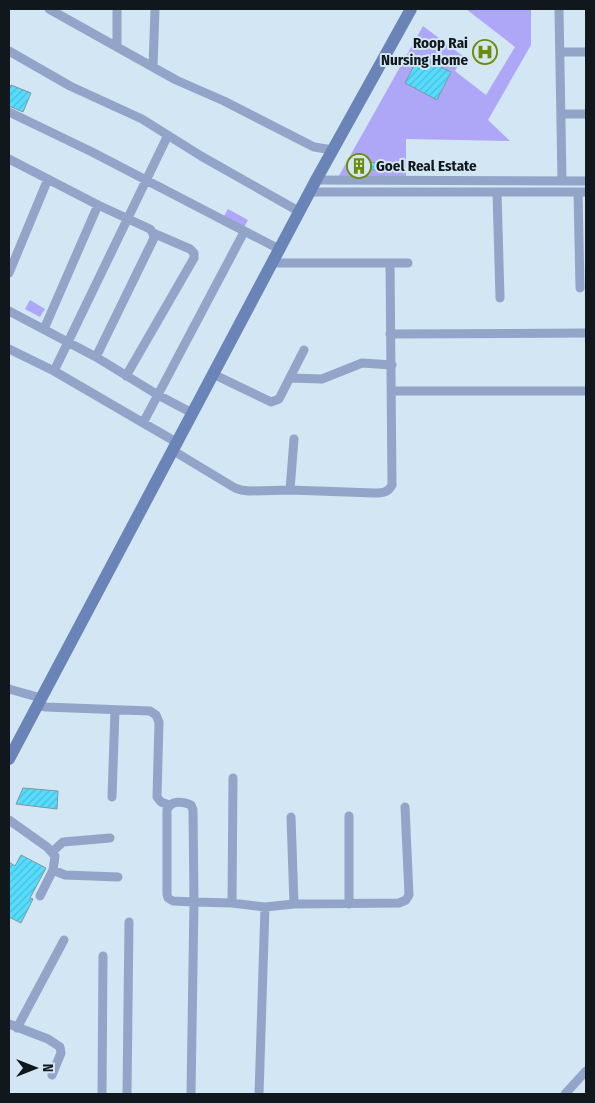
<svg xmlns="http://www.w3.org/2000/svg" width="595" height="1103" viewBox="0 0 595 1103" font-family="'Fira Sans Condensed',sans-serif">
<style>
.green{fill:#aea7f8}
.building{fill:url(#building-hatch);stroke:#80979d}
.lines{fill:none;stroke-linecap:round;stroke-linejoin:round}
.street{stroke:#92a4c7;stroke-width:9}
.secondary{stroke:#6b84b7;stroke-width:12}
.labels{text-anchor:middle;dominant-baseline:central;stroke-width:4;stroke-linejoin:round;paint-order:stroke}
.poi-label{font-size:15px;font-weight:bold;fill:#11181d;stroke:#d3e6f4;text-anchor:end}
</style>
<defs>
<pattern id="building-hatch" width="6" height="6" patternUnits="userSpaceOnUse" patternTransform="scale(1.25)"><rect width="6" height="6" fill="#56dcfd"/><path d="M-1 1l2-2M0 6l6-6M5 7l2-2" fill="none" stroke="#4abcd8"/></pattern>
</defs>
<rect width="100%" height="100%" fill="#d3e6f4"/>
<path class="green" d="M 466,9 L 531,9 L 531,45 L 488,120 L 510,141 L 406,139 L 406,181 L 336,181 L 423,26 L 464,57 L 455,71 L 486,95 L 515,47 Z
M 228,209 L 248,220 L 243,229 L 223,218 Z
M 30,300 L 45,309 L 40,317 L 25,309 Z"/>
<path class="building" d="M 419,56 L 451,72 L 437,100 L 405,83 Z
M 11,85 L 31,93 L 23,112 L 9,106 L 9,90 Z
M 352,162 L 400,163 L 400,171 L 347,169 Z
M 23,788 L 58,791 L 57,809 L 16,804 Z
M 21,855 L 46,868 L 30,898 L 33,899 L 21,923 L 9,917 L 9,862 L 15,866 Z"/>
<g class="lines">
<path class="street" d="M 49,9 L 176,80 L 224,101 L 314,147 L 333,150
M 559,9 L 562,181
M 117,47 L 117,9
M 9,51 L 70,86 L 142,119 L 201,156 L 300,212
M 560,52 L 586,52
M 153,67 L 155,9
M 9,112 L 92,152 L 279,249
M 561,114 L 586,114
M 9,159 L 98,205 L 150,229 L 153,233 L 154,238 L 96,357
M 316,180 L 586,181
M 310,192 L 586,192
M 497,192 L 500,298
M 578,192 L 580,288
M 273,263 L 408,263
M 9,273 L 48,179
M 9,311 L 96,357 L 158,395 L 192,413
M 44,329 L 98,205
M 390,334 L 586,333
M 9,349 L 54,371 L 176,442
M 54,371 L 168,135
M 213,374 L 271,402 L 279,399 L 304,350
M 126,376 L 194,258 L 194,253 L 190,249 L 153,233
M 290,378 L 322,379 L 362,363 L 392,365
M 392,391 L 586,391
M 143,423 L 244,232
M 172,450 L 235,488 L 241,490 L 249,491 L 290,490 L 374,493 C 382,493 388,493 392,485 L 390,263
M 290,490 L 294,439
M 9,689 L 41,698
M 37,705 L 46,707 L 150,711 L 156,715 L 159,722 L 157,797 L 161,802 L 169,805
M 112,797 L 115,710
M 349,816 L 349,904
M 291,817 L 294,904
M 9,820 L 47,847 L 55,856 L 53,870 L 40,896
M 52,852 L 63,842 L 110,838
M 53,870 L 65,875 L 118,877
M 232,903 L 233,778
M 9,1024 L 48,1039 L 60,1047 L 61,1053 L 52,1075
M 17,1028 L 64,940
M 102,1094 L 103,956
M 127,1094 L 129,922
M 191,1094 L 194,902 L 193,810 L 191,805 C 182,801 171,800 167,810 L 167,894 L 168,898 L 173,901 L 194,902 L 232,903 L 265,907 L 294,904 L 399,903 L 406,900 L 409,895 L 405,807
M 259,1094 L 265,907
M 565,1094 L 586,1071"/>
<path class="secondary" d="M 9,759 L 316,180 L 411,9"/>
</g>
<defs>
<symbol id="hospital-ring" viewBox="-11 -11 22 22"><circle r="9.5" fill="#d3e6f4" stroke="#6e8b07" stroke-width="1.5"/><path d="M-5-5h3v3.5h4V-5h3V5h-3V1.5h-4V5h-3Z" fill="#6e8b07"/></symbol>
<symbol id="building-ring" viewBox="-11 -11 22 22"><circle r="9.5" fill="#d3e6f4" stroke="#6e8b07" stroke-width="1.5"/><path d="M-4-6H4V6H1V3H-1V6H-4ZM-2.5-4.3h1.7v1.8h-1.7ZM.8-4.3h1.7v1.8H.8ZM-2.5-1h1.7V.8h-1.7ZM.8-1h1.7V.8H.8Z" fill="#6e8b07"/></symbol>
</defs>
<g fill-rule="evenodd">
<use href="#hospital-ring" x="471" y="38" width="28" height="28"/>
<use href="#building-ring" x="345" y="152" width="28" height="28"/>
</g>
<g class="labels">
<g class="poi-label">
<text x="468" y="43">Roop Rai<tspan x="468" dy="17">Nursing Home</tspan></text>
<text x="376" y="166" text-anchor="start">Goel Real Estate</text>
</g>
</g>
<rect width="595" height="1103" fill="none" stroke="#11181d" stroke-width="20"/>
<g transform="translate(35 1068) rotate(90)" stroke="#d3e6f4" stroke-width="4" paint-order="stroke">
<path d="M0-4L9 19L0 12L-9 19Z" fill="#11181d"/>
<text y="-8" font-size="14" font-weight="bold" text-anchor="middle" fill="#11181d">N</text>
</g>
</svg>
